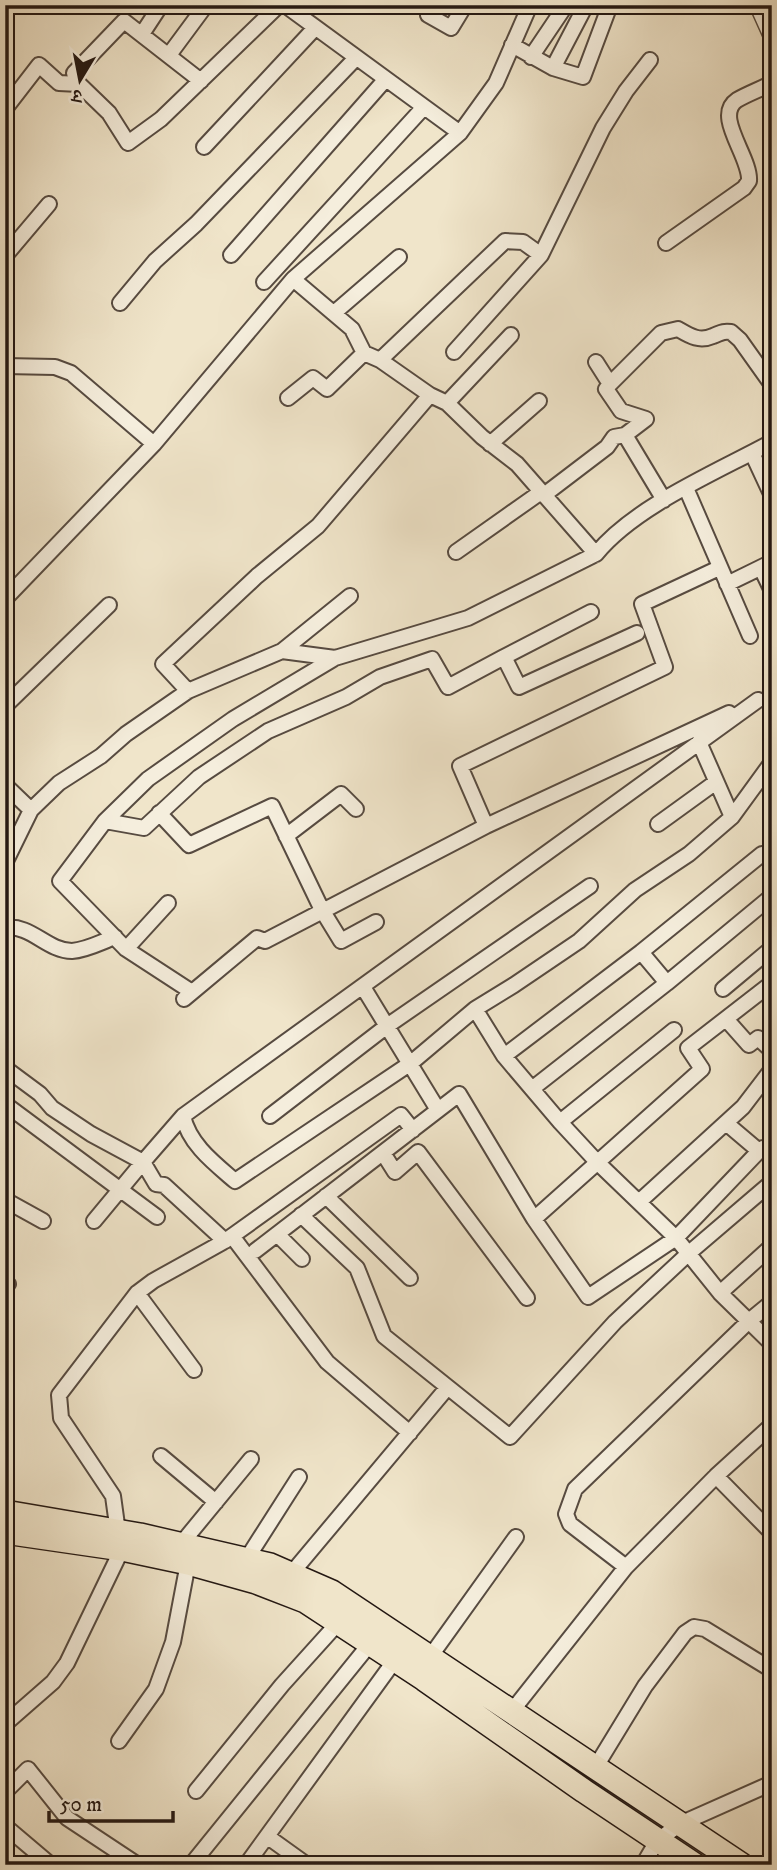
<svg xmlns="http://www.w3.org/2000/svg" width="777" height="1870" viewBox="0 0 777 1870" font-family="'IM FELL DW Pica','Noto Serif Devanagari',serif">
<style>
.lines{fill:none;stroke-linecap:round;stroke-linejoin:round}
.minor-casing{stroke:#574b41;stroke-width:18}
.tertiary-casing{stroke:#574b41;stroke-width:21}
.primary-casing{stroke:#241813;stroke-width:26}
.minor{stroke:#f5eedd;stroke-width:14}
.tertiary{stroke:#f5eedd;stroke-width:18}
.primary{stroke:#f0e5ca;stroke-width:23}
</style>
<rect width="100%" height="100%" fill="#f0e5ca"/>
<filter id="stains"><feTurbulence type="fractalNoise" baseFrequency=".00286" numOctaves="4"/><feColorMatrix values="0 0 0 0 .2 0 0 0 0 .09 0 0 0 0 .02 0 0 0 .5 -.17"/></filter>
<radialGradient id="worn" r=".72"><stop offset=".6" stop-color="#630" stop-opacity="0"/><stop offset="1" stop-color="#630" stop-opacity=".3"/></radialGradient>
<g class="lines">
<defs>
<path id="minor" d="M 285,5 L 460,133 L 293,279 L 352,329 L 364,353 L 380,360 L 430,395 L 447,403 L 482,437 L 517,464 L 596,554
M 428,15 L 451,28 L 465,5
M 142,34 L 161,5
M 512,45 L 553,68 L 583,77 L 610,5
M 169,55 L 206,5
M 531,57 L 566,5
M 553,68 L 586,5
M 74,73 L 124,21 L 201,81
M 5,109 L 39,65 L 59,83 L 79,84 L 109,113 L 128,143 L 161,119 L 279,5
M 460,133 L 496,83 L 530,5
M 204,147 L 315,28
M 666,243 L 744,188 L 749,181 C 751,157 713,116 737,100 C 747,94 761,89 772,83
M 231,255 L 385,80
M 5,256 L 49,204
M 264,282 L 424,107
M 120,303 L 155,261 L 196,224 L 355,59
M 334,313 L 399,257
M 454,352 L 541,255 L 603,128 L 626,91 L 650,60
M 380,360 L 505,241 L 523,242 L 541,255
M 596,362 L 610,384 L 606,389 L 621,411 L 646,419 L 625,435 L 664,500
M 5,366 L 55,367 L 71,373 L 154,444
M 610,384 L 661,333 L 678,329 C 690,336 699,342 713,336 C 721,333 722,331 731,332 L 740,340 L 772,385
M 288,398 L 313,378 L 327,389 L 364,353
M 447,403 L 511,335
M 490,444 L 539,401
M 752,453 L 772,496
M 686,488 L 750,636
M 544,495 L 607,447 L 614,437 L 625,435
M 456,552 L 541,492
M 761,568 L 772,591
M 727,584 L 772,562
M 5,599 L 154,444 L 293,279
M 282,651 L 350,596
M 504,657 L 591,612
M 188,691 L 163,664 L 257,576 L 318,526 L 430,395
M 5,706 L 109,605
M 699,742 L 732,817
M 5,785 L 31,810
M 159,813 L 189,845 L 272,806 L 322,910 L 341,941 L 376,922
M 105,821 L 144,828 L 199,777 L 268,731 L 346,697 L 380,677 L 432,659 L 448,687 L 504,657 L 519,687 L 637,633
M 658,824 L 716,782
M 486,826 L 460,766 L 665,667 L 642,604 L 719,568
M 286,836 L 341,794 L 356,809
M 5,863 L 31,810 L 59,783 L 101,756 L 126,734 L 188,691 L 282,651 L 335,658
M 168,903 L 126,949 L 60,881 L 105,821 L 148,779 L 233,719 L 335,658 L 468,618 L 596,554 C 635,506 717,472 772,442
M 5,928 C 31,924 47,951 72,951 C 87,950 101,942 115,937
M 126,949 L 192,992
M 641,952 L 667,983
M 363,987 L 438,1110
M 723,989 L 772,948
M 184,999 L 257,938 L 265,941 L 486,826 L 729,713
M 475,1009 L 504,1056 L 560,1122 L 598,1163 L 676,1238 L 720,1293 L 772,1344
M 726,1019 L 749,1045 L 758,1038 L 772,1051
M 504,1056 L 641,952 L 762,854
M 5,1068 L 40,1094 L 52,1108 L 91,1134 L 143,1162 L 183,1116 L 758,700
M 533,1088 L 667,983 L 772,896
M 5,1104 L 157,1217
M 183,1116 C 189,1144 214,1163 235,1181 L 411,1063 L 475,1009 L 514,985 L 579,941 L 635,890 L 689,854 L 732,817 L 772,762
M 270,1116 L 387,1026 L 590,886
M 560,1122 L 674,1030
M 726,1123 L 759,1151 L 763,1148 L 772,1157
M 383,1153 L 395,1172 L 418,1152 L 527,1298
M 326,1196 L 410,1278
M 5,1200 L 43,1221
M 640,1201 L 743,1107 L 772,1069
M 301,1215 L 357,1268 L 384,1336 L 510,1437 L 615,1322 L 689,1253 L 772,1182
M 534,1219 L 702,1069 L 688,1048 L 772,983
M 94,1221 L 143,1162 L 156,1184 L 164,1185 L 225,1241
M 277,1234 L 302,1259
M 232,1236 L 327,1362 L 410,1433
M 255,1251 L 459,1094 L 534,1219 L 588,1297 L 676,1238 L 759,1151
M 5,1283 L 8,1284
M 137,1293 L 194,1370
M 720,1293 L 772,1246
M 161,1456 L 216,1502
M 716,1476 L 772,1533
M 115,1531 L 117,1525 L 113,1496 L 61,1418 L 59,1395 L 137,1293 L 153,1281 L 225,1241 L 401,1115 L 413,1130
M 181,1544 L 251,1459
M 246,1560 L 299,1477
M 626,1567 L 570,1524 L 566,1514 L 575,1489 L 749,1321 L 772,1302
M 291,1574 L 447,1388
M 430,1657 L 516,1537
M 512,1711 L 626,1567 L 716,1476 L 772,1425
M 5,1724 L 53,1682 L 67,1663 L 122,1549
M 119,1741 L 156,1689 L 173,1642 L 188,1563
M 595,1768 L 645,1686 L 685,1633 L 694,1627 L 705,1629 L 772,1670
M 196,1791 L 282,1685 L 338,1623
M 5,1792 L 28,1769 L 67,1818 L 138,1865
M 5,1826 L 51,1865
M 268,1837 L 307,1865
M 191,1865 L 369,1645
M 246,1865 L 395,1660
M 643,1865 L 657,1841 L 680,1824 L 772,1783"/>
<path id="tertiary" d="M 759,5 L 772,34"/>
<path id="primary" d="M 5,1512 L 140,1535 L 270,1565 L 332,1592 L 742,1865
M 5,1532 L 122,1549 L 188,1563 L 256,1582 L 305,1601 L 424,1679 L 584,1791 L 695,1865"/>
</defs>
<use href="#minor" class="minor-casing"/>
<use href="#tertiary" class="tertiary-casing"/>
<use href="#primary" class="primary-casing"/>
<use href="#minor" class="minor"/>
<use href="#tertiary" class="tertiary"/>
<use href="#primary" class="primary"/>
</g>
<rect width="777" height="1870" fill="none" stroke="#f0e5ca" stroke-width="28"/>
<rect x="7" y="7" width="763" height="1856" fill="none" stroke="#241813" stroke-width="3.5"/>
<rect x="14" y="14" width="749" height="1842" fill="none" stroke="#241813" stroke-width="2"/>
<g transform="translate(80 80) rotate(190)" stroke="#f5eedd" stroke-width="5" paint-order="stroke">
<path d="M0-5L12 26L0 18L-12 26Z" fill="#241813"/>
<text y="-10" font-size="19" font-weight="bold" text-anchor="middle" fill="#241813">उ</text>
</g>
<path d="M49 1811v10h124v-10" fill="none" stroke="#241813" stroke-width="3.5"/>
<text x="60" y="1811" font-size="21" fill="#241813" stroke="#f5eedd" stroke-width="5" paint-order="stroke">50 m</text>
<rect width="100%" height="100%" filter="url(#stains)"/>
<rect width="100%" height="100%" fill="url(#worn)"/>
</svg>
